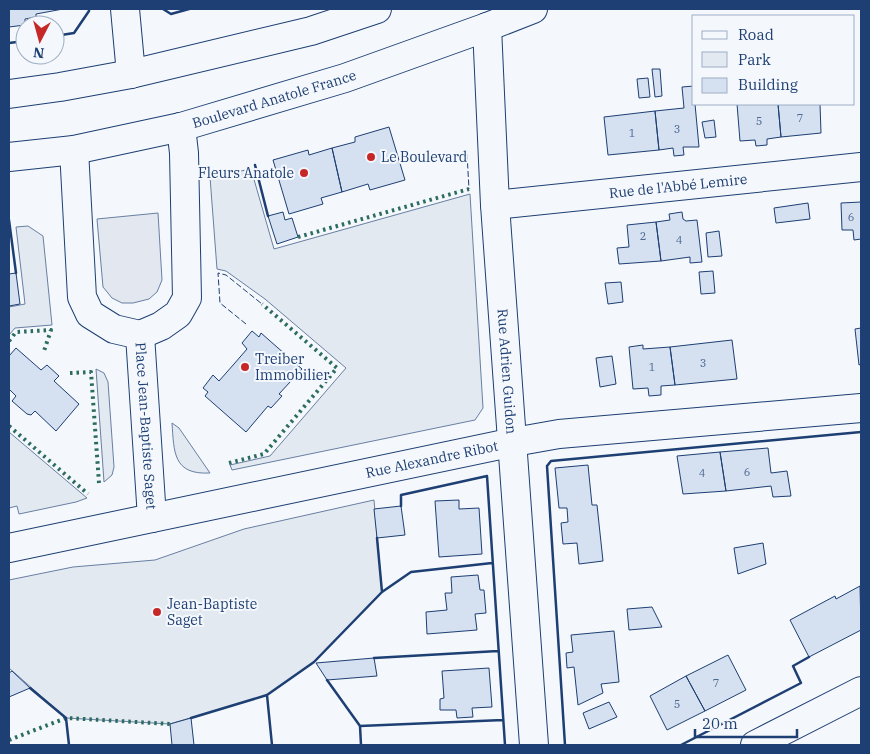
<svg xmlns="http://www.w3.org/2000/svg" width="870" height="754" viewBox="0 0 870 754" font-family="'IBM Plex Serif',serif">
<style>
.green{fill:#e3e9f0;stroke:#687fa3}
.parking{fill:#e3e8f0;stroke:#687fa3}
.building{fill:#d5e0f0;stroke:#1d3f73}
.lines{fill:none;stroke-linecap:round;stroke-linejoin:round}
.minor-casing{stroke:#1d3f73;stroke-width:30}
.primary-casing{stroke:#1d3f73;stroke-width:30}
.minor{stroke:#f4f7fb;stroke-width:28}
.primary{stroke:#f4f7fb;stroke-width:28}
.hedge{stroke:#2c6c60;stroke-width:4;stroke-dasharray:2.5 4;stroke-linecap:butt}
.fence{stroke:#1d3f73;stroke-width:1;stroke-dasharray:6 2.5;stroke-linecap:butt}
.wall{stroke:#1d3f73;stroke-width:2.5}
.poi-dot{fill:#c62828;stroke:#f4f7fb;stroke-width:2}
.labels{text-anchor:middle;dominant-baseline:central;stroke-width:4;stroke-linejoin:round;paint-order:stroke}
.number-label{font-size:11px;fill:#4b6792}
.street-label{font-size:14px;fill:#1d3f73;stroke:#f4f7fb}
.poi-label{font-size:14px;fill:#1d3f73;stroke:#f4f7fb;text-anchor:start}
</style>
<rect width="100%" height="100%" fill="#f4f7fb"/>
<path class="green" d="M 251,169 L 274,249 L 470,194 L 483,408 L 475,420 L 232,470 L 230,465 L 270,456 L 346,368 L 265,299 L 226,271 L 217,269 L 210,177 Z
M 28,226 L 43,236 L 52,325 L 15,328 L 9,335 L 9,307 L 25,304 L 16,227 Z
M 96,369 L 104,373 L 108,382 L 114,467 L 112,475 L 104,482 Z
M 172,423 L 179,428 L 210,473 C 173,475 174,452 172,423 Z
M 9,432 L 87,498 L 76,502 L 19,514 L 17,506 L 9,508 Z
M 374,500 L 382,592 L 314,662 L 267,695 L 170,724 L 66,718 L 9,668 L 9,580 L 73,567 L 155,560 L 244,529 Z"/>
<path class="parking" d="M 158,213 L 162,280 L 157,292 L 149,299 L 133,303 L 122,303 L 112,298 L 103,287 L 97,219 Z"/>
<path class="building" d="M 9,9 L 63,9 L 36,14 L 36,17 L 25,19 L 25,25 L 9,27 Z
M 652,69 L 660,69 L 662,96 L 655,97 Z
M 648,78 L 650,97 L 639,98 L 637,79 Z
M 694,86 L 694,104 L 695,104 L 699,147 L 683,147 L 684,155 L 674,156 L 673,148 L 659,150 L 655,111 L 684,108 L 682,87 Z
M 737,104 L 778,104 L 781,137 L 767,139 L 767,145 L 756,146 L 755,140 L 740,141 Z
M 778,104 L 820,104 L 821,133 L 781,137 Z
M 655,111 L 659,150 L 608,155 L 604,117 Z
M 714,120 L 716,137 L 705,138 L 702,122 Z
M 389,127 L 405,180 L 370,190 L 368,184 L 342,192 L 332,148 L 355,142 L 355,137 Z
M 332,148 L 342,192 L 321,198 L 323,204 L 289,214 L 273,160 L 308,150 L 309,155 Z
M 861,202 L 861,239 L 854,240 L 853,230 L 842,230 L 841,203 Z
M 808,203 L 810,219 L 776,223 L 774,208 Z
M 283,212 L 285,220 L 292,218 L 298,237 L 277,244 L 268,216 Z
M 682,212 L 683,219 L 686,221 L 697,220 L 702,262 L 690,263 L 690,257 L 661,261 L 656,222 L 670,220 L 669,214 Z
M 656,222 L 661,261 L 619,264 L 617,248 L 629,247 L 627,225 Z
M 719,231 L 722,256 L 708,257 L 706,233 Z
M 713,271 L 715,293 L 701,294 L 699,272 Z
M 16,273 L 20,304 L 9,306 L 9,274 Z
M 621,282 L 623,302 L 608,304 L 605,283 Z
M 861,328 L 861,364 L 859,365 L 855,329 Z
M 252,331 L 259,337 L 261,333 L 302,369 L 279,394 L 282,396 L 271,408 L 268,406 L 246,432 L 205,396 L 208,392 L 203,388 L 213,375 L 219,381 L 234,364 L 247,349 L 242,343 Z
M 732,340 L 737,379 L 675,385 L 670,347 Z
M 643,345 L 643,349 L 670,347 L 675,385 L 661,386 L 661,395 L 649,396 L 648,388 L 633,389 L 629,347 Z
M 16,348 L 41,370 L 47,365 L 59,376 L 54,381 L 79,404 L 56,431 L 35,411 L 31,415 L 27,414 L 12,401 L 16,396 L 9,389 L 9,356 Z
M 612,356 L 616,384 L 600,387 L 596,358 Z
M 768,448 L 771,473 L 787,471 L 791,496 L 773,497 L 771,486 L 726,491 L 720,452 Z
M 720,452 L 726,491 L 683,494 L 677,456 Z
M 588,465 L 592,505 L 597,505 L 603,561 L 579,564 L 577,543 L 563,544 L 561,523 L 568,522 L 567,508 L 559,508 L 555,468 Z
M 459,500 L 459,509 L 479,508 L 482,554 L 439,557 L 435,501 Z
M 401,506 L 405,535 L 377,538 L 374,509 Z
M 763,543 L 766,564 L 738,574 L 734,548 Z
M 478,575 L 480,590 L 484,590 L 486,613 L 475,614 L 477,630 L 427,634 L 426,612 L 447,610 L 445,593 L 452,593 L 451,577 Z
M 860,586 L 861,630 L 809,657 L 790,620 L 835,596 L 836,599 Z
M 652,607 L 662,627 L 629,630 L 627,609 Z
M 614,631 L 619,682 L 601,684 L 603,693 L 578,705 L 574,667 L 567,668 L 566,653 L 573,652 L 571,635 Z
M 728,655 L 746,690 L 705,711 L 686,676 Z
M 374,658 L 377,676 L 327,680 L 316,663 Z
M 489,668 L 492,707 L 472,708 L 473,717 L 457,718 L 456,710 L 440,710 L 440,699 L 444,698 L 442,671 Z
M 12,671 L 30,688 L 9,697 L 9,673 Z
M 686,676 L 705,711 L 667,730 L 650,696 Z
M 609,702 L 617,717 L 589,729 L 583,713 Z
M 191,718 L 194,745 L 172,745 L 170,724 Z"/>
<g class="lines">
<defs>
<g id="minor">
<path d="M 125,9 L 131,74"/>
<path id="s1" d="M 487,27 L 495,205 L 534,745"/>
<path d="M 74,150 L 82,297 L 90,314 L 114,329 L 140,335 L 161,326 L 178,314 L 187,298 L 184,153 L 181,127"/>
<path id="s2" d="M 495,205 L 861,167"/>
<path id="s3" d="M 140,335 L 152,518"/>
<path id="s4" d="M 9,548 L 514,442 L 559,434 L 861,408"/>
<path d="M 755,745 L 861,691"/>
</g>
<g id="primary">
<path d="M 9,94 L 60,87 L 131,74 L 311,31 L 377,9"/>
<path id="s5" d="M 9,157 L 74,150 L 181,127 L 345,78 L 487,27 L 533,9"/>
</g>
</defs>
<use href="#minor" class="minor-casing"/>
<use href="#primary" class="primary-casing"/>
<use href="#minor" class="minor"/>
<use href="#primary" class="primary"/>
<path class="hedge" d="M 298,237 L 469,189
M 9,341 L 16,332 L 51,330 L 44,351
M 70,373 L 91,372 L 99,483
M 9,426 L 88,494
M 229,463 L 264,454 L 337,368 L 262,304
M 9,740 L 66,718 L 170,724"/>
<path class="fence" d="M 467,154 L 469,189
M 246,324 L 220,303 L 218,273 L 226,275 L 262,304"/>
<path class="wall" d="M 163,9 L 171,14 L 189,9
M 55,36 L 74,33 L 89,11 L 89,9
M 9,43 L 25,41
M 255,165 L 268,216
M 9,220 L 16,273
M 401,506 L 401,495 L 487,476 L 505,745
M 382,592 L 411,572 L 492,563
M 374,658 L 498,651
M 327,680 L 360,726 L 361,745
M 30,688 L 66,718 L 69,745
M 267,695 L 272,745
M 191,718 L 267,695 L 314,662 L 382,592 L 377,538
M 360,726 L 503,720
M 565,745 L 547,466 L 551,461 L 861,432
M 681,745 L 801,683 L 793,666 L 809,657"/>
</g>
<g class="poi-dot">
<circle cx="371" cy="157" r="5"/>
<circle cx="304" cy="173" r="5"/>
<circle cx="245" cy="367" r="5"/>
<circle cx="157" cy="612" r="5"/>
</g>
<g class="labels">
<g class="number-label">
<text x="800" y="118">7</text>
<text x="759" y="121">5</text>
<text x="677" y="129">3</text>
<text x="632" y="133">1</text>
<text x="851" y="217">6</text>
<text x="643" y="236">2</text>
<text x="679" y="240">4</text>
<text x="703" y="363">3</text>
<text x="652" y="367">1</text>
<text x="747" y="472">6</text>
<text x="702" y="473">4</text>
<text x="716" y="683">7</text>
<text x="677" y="704">5</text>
</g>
<g class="street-label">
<text stroke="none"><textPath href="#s5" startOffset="272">Boulevard Anatole France</textPath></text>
<text stroke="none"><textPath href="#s2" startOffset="184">Rue de l'Abbé Lemire</textPath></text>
<text stroke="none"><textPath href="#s1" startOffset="345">Rue Adrien Guidon</textPath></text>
<text stroke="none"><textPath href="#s3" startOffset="91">Place Jean-Baptiste Saget</textPath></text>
<text stroke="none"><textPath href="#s4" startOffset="432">Rue Alexandre Ribot</textPath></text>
</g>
<g class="poi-label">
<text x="381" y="157">Le Boulevard</text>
<text x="294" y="173" text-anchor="end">Fleurs Anatole</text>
<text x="255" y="359">Treiber<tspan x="255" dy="16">Immobilier</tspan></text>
<text x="167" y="604">Jean-Baptiste<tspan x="167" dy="16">Saget</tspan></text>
</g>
</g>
<rect width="870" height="754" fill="none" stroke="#1d3f73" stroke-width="20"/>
<rect x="692" y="15" width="162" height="90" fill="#f4f7fb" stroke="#9eadc5"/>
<rect x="702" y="31" width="25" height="8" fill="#f4f7fb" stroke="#9eadc5"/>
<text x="738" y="40" font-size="15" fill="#1d3f73">Road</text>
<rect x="702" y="52" width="25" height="15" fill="#e3e9f0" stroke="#9eadc5"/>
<text x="738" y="65" font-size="15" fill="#1d3f73">Park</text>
<rect x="702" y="78" width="25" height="15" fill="#d5e0f0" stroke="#9eadc5"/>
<text x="738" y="90" font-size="15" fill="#1d3f73">Building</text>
<g transform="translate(40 40) rotate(186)"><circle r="24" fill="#f4f7fb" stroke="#9eadc5"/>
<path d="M0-4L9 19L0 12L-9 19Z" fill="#c62828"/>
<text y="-8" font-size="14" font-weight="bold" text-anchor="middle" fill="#1d3f73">N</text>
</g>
<path d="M695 729v8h102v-8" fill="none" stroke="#1d3f73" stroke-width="2.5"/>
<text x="702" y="729" font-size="15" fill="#1d3f73" stroke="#f4f7fb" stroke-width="4" paint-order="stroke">20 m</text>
</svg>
